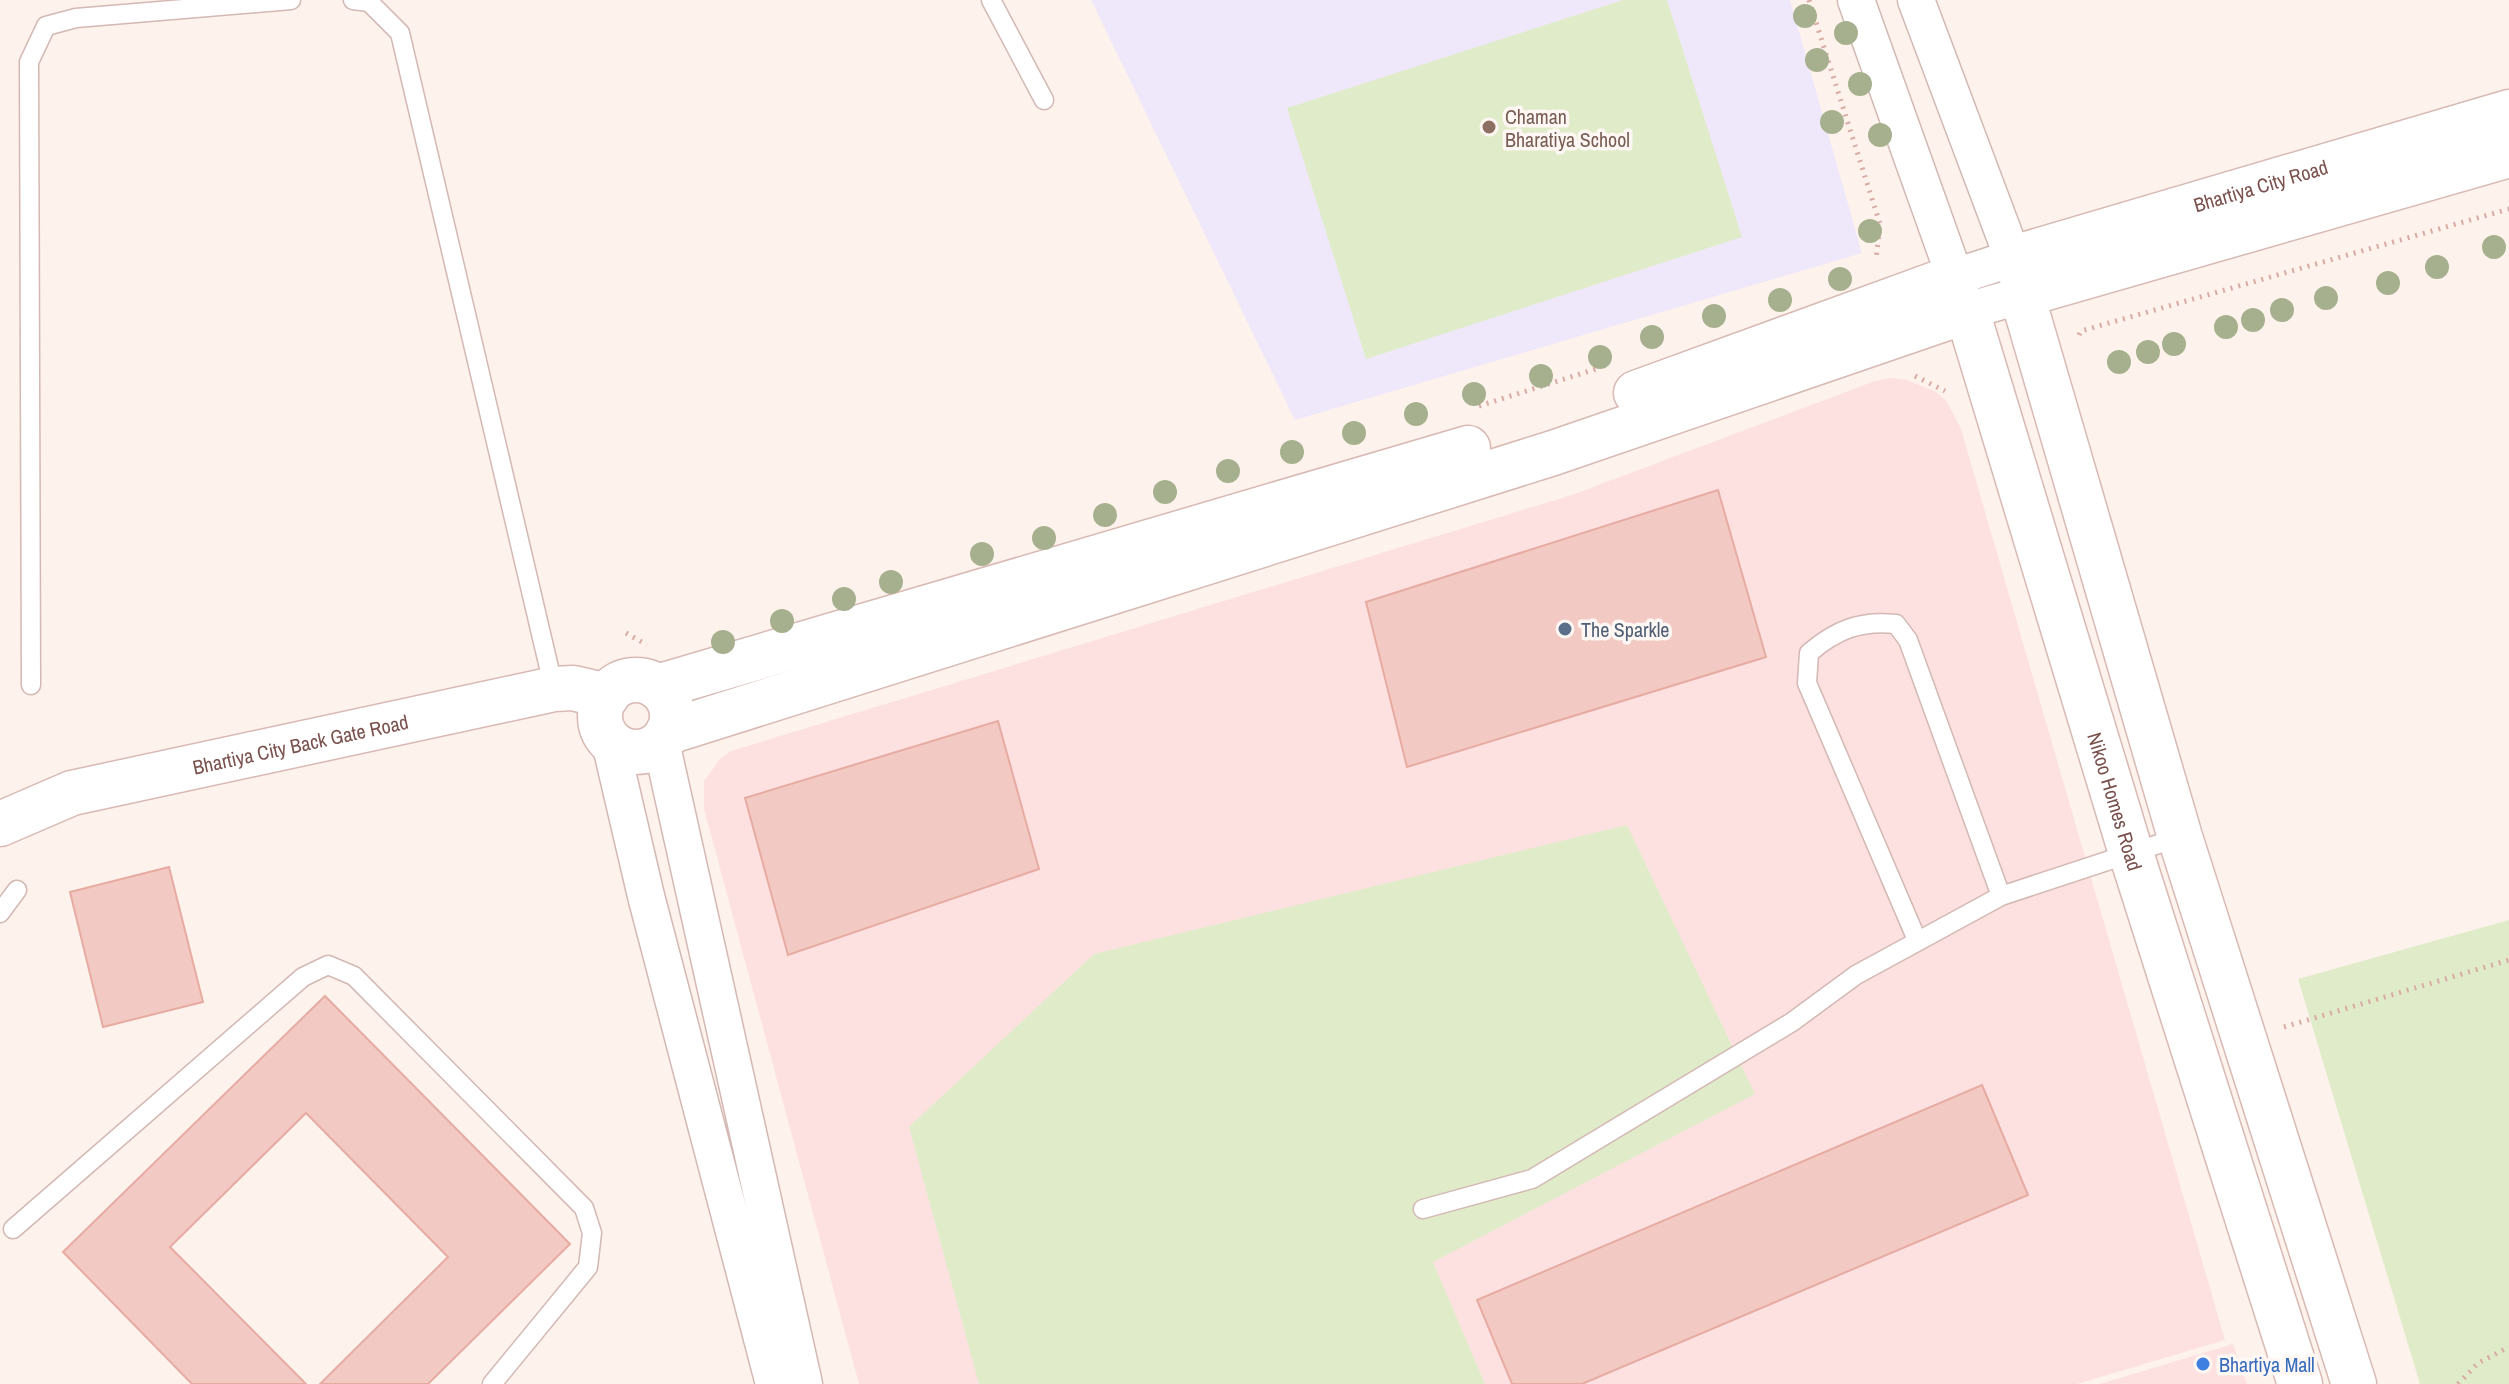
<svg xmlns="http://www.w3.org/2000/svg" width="2509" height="1384" viewBox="0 0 2509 1384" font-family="'Archivo Narrow',sans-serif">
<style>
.commercial{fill:#fde1e0}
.education{fill:#efe8fa}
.green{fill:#e0ecc9}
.building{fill:#f3c9c3;stroke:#e6aba2;stroke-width:2}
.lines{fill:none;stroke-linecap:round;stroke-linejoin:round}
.lane-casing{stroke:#d3b8b3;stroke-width:21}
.street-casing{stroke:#d3b8b3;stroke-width:39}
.secondary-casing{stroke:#d8b9b3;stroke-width:47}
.path{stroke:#d9aba5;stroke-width:5;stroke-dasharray:2 6;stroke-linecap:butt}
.lane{stroke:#fff;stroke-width:18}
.street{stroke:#fff;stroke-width:36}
.secondary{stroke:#fff;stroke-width:44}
.tree{fill:#a7b08e}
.education-dot{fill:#8d6e63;stroke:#fff7f3;stroke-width:3}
.service-dot{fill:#5c6f8a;stroke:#fff7f3;stroke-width:3}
.shop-dot{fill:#3f7fe0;stroke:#fff7f3;stroke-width:3}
.labels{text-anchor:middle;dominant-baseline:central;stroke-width:7;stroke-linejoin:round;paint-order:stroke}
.education-label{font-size:20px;fill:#785e54;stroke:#fff7f3;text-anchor:start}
.street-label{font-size:20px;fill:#7a514d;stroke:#fff7f3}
.service-label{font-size:20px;fill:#4e5e75;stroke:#fff7f3;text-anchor:start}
.shop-label{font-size:20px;fill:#366cbe;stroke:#fff7f3;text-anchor:start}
</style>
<rect width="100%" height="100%" fill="#fdf2ec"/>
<path class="commercial" d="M 1891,378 L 1907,380 L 1936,392 L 1947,402 L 1961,429 L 2225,1340 L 2077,1384 L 859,1384 L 704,809 L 704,781 L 720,759 L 731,751 L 1572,495 L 1875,381 Z
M 2233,1344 L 2247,1384 L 2100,1384 Z"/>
<path class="education" d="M 1091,0 L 1790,0 L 1862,253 L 1295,420 Z"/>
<path class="green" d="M 1623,0 L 1667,0 L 1742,237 L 1366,359 L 1287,108 Z
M 1627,825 L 1755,1094 L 1433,1262 L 1485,1384 L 979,1384 L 909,1127 L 1094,954 Z
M 2509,920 L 2509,1384 L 2420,1384 L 2298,979 Z"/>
<path class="building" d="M 1718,490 L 1766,657 L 1407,767 L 1366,602 Z
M 998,721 L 1039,869 L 788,955 L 745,798 Z
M 169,867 L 203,1002 L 103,1027 L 70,892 Z
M 325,996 L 570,1244 L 428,1384 L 320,1384 L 448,1257 L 306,1113 L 170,1247 L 306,1384 L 192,1384 L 63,1252 Z
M 1982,1085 L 2028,1195 L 1582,1384 L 1512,1384 L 1477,1300 Z"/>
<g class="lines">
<defs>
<path id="lane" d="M 353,0 L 369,2 L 400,33 L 554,689
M 991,0 L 1044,100
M 31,685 L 29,62 L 46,26 L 76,18 L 291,0
M 0,913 L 17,890
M 1917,940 L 1807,683 L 1809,653 C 1836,630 1860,620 1896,624 L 1908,640 L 2001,896
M 1423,1209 L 1532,1179 L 1792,1022 L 1856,975 L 2001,896 L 2180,837
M 13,1229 L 303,977 L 328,965 L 354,976 L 584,1208 L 592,1233 L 588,1267 L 492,1384"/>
<path id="street" d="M 1856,0 L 1967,311 L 2022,295 L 2013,258 L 1916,0
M 1952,278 L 2013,258
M 610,742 L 646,896 L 774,1384
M 661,742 L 804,1384"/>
<g id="secondary">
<path id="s1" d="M 2013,258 L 2509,112"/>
<path d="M 1636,393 L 1952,278"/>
<circle cx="636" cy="716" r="36"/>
<path d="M 657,687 L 1468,448"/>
<path id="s2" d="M 668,732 L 1553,453 L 1967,311 L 2131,853 L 2300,1384"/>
<path id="s3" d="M 0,824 L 72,793 L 554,689 L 573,688 L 607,696"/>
<path d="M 2354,1384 L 2180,837 L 2022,295 L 2509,155"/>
</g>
</defs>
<use href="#lane" class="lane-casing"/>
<use href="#street" class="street-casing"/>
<use href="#secondary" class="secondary-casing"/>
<path class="path" d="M 1809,0 L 1880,224 L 1876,259
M 2079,335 L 2081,331 L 2509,209
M 1915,376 L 1945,391
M 1479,406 L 1599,368
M 626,633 L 647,645
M 2284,1027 L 2509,960
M 2458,1384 L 2478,1363 L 2509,1347"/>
<use href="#lane" class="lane"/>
<use href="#street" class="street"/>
<use href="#secondary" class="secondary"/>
</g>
<g class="tree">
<circle cx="1805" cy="16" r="12"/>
<circle cx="1846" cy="33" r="12"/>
<circle cx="1817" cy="60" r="12"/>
<circle cx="1860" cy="84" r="12"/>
<circle cx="1832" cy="122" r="12"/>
<circle cx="1880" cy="135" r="12"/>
<circle cx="1870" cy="231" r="12"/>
<circle cx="2494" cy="247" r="12"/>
<circle cx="2437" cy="267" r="12"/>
<circle cx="1840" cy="279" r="12"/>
<circle cx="2388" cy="283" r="12"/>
<circle cx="2326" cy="298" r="12"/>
<circle cx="1780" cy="300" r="12"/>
<circle cx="2282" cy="310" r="12"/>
<circle cx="1714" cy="316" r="12"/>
<circle cx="2253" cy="320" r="12"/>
<circle cx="2226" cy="327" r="12"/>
<circle cx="1652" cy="337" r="12"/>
<circle cx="2174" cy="344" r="12"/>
<circle cx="2148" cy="352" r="12"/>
<circle cx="1600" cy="357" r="12"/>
<circle cx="2119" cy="362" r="12"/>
<circle cx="1541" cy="376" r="12"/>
<circle cx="1474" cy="394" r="12"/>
<circle cx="1416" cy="414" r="12"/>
<circle cx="1354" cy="433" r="12"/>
<circle cx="1292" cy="452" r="12"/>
<circle cx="1228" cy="471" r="12"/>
<circle cx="1165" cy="492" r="12"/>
<circle cx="1105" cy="515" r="12"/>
<circle cx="1044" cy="538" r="12"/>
<circle cx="982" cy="554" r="12"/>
<circle cx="891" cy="582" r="12"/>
<circle cx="844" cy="599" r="12"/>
<circle cx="782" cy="621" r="12"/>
<circle cx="723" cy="642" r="12"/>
</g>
<circle class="education-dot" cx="1489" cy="127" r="8"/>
<circle class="service-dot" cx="1565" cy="629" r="8"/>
<circle class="shop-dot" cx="2203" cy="1364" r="8"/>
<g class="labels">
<g class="education-label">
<text x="1505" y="116">Chaman<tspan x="1505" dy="23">Bharatiya School</tspan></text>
</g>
<g class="street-label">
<text stroke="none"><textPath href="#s1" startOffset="258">Bhartiya City Road</textPath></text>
<text stroke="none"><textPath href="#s3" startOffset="312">Bhartiya City Back Gate Road</textPath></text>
<text stroke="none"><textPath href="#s2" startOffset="1878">Nikoo Homes Road</textPath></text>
</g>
<g class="service-label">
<text x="1581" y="629">The Sparkle</text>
</g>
<g class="shop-label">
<text x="2219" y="1364">Bhartiya Mall</text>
</g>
</g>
</svg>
